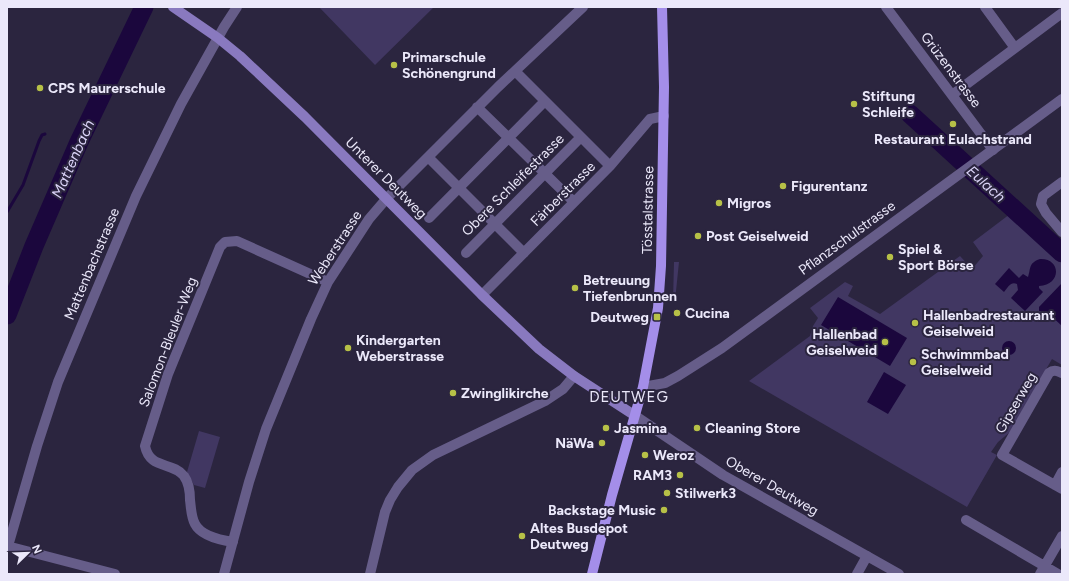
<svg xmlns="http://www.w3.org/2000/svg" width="1069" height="581" viewBox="0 0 1069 581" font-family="Figtree,sans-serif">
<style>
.green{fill:#413762}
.water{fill:#1b073d}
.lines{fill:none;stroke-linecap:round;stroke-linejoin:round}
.stream{stroke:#1b073d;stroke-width:3}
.river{stroke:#1b073d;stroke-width:19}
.minor{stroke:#665d89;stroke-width:10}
.tertiary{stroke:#665d89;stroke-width:10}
.secondary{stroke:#8979bf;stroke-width:10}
.primary{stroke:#a48ee9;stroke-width:10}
.poi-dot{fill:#b7c147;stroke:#2b253f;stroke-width:1.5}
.labels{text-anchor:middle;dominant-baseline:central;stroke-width:4;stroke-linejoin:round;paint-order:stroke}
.poi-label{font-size:14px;font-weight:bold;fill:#ebe8fa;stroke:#2b253f;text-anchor:start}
.street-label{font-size:14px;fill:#ebe8fa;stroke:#2b253f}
.water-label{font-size:15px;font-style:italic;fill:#dad3f7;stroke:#2b253f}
.neighbourhood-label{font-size:15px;letter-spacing:1px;fill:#ebe8fa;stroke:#2b253f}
</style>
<rect width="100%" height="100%" fill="#2b253f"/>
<path class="green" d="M 319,7 L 434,7 L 375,65 Z
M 1010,214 L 1062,261 L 1062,365 L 1052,359 L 1010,432 L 998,442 L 991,452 L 997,455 L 967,507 L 749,381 L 810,336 L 813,326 L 818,318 L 810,308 L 845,282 L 853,286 L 848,296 L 880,314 L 960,256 L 972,269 L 983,256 L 973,242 Z
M 674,262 L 679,262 L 675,301 L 673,301 Z
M 199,431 L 220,437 L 205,488 L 194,485 L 187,472 Z"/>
<path class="water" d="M 1040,259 C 1061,258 1062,285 1039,286 L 1039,288 L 1043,292 L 1025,311 L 1011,298 L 1018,290 L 1017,284 C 1011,281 1008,287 1004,292 L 995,284 L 1009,268 L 1019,278 L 1023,274 L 1028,277 C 1031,269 1028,263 1040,259 Z
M 1062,283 L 1062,326 L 1047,312 L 1039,311 L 1039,307 Z
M 838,297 L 907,338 L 890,366 L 821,325 Z
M1002 348a7 7 0 1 1 14 0a7 7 0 1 1-14 0Z
M 884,372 L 906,385 L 888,414 L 867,402 Z"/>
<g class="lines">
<path class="stream" d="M 77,141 L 79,142
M 7,212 L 23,185 L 39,141 L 42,135 L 45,134"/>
<path class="river" d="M 910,114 L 1062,253
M 7,315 L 34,246 L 79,142 L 144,7"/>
<path class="minor" d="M 886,7 L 993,150
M 985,7 L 1015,48
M 515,71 L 610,166
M 952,95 L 1062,13
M 477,107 L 574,202
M 428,157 L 524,253
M 1062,182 L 1043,196 L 1041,204 L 1046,213 L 1062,232
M 429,218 L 545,101
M 466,253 L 581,137
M 482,295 L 610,166 L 650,119 L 664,116
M 1062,373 C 1057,371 1054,369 1049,373 L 1002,455 L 1062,489
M 1055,485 L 1062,472
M 966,520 L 1058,574
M 233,542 C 220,540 201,536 195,524 C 191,517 191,507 190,500 C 190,492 189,483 184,476 C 172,461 150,470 145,446 L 168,374 L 220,247 L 225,242 L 237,241 L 328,282
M 7,546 L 115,574
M 8,546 L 37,446 L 58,382 L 136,196 L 181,104 L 224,27 L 237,7
M 224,574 L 249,482 L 266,429 L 311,319 L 328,282 L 369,219 L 387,198 L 498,87 L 583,7
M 370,574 L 385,512 L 390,500 L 398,487 L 412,470 L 433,455 L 545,401 L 563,389 L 574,376
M 857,574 L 867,556
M 1040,574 L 1062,536"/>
<path class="tertiary" d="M 643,387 L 665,383 L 678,376 L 722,348 L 1062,99
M 634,415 L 723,475 L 899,574"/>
<path class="secondary" d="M 173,7 L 218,38 L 240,56 L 305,117 L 482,295 L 539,349 L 574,376 L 634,415"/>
<path class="primary" d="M 592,574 L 612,495 L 643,387 L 658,308 L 661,266 L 664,87 L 662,7"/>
</g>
<g class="poi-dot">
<circle cx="394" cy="65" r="4"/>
<circle cx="40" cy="88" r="4"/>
<circle cx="854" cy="104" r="4"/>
<circle cx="953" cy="124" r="4"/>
<circle cx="783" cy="186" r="4"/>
<circle cx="719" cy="203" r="4"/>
<circle cx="698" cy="236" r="4"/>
<circle cx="890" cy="257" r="4"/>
<circle cx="575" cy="288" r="4"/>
<circle cx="677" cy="313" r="4"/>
<rect x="653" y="313" width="8" height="8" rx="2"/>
<circle cx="915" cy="323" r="4"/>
<circle cx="885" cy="342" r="4"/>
<circle cx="348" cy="348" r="4"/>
<circle cx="913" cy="362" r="4"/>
<circle cx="453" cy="393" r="4"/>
<circle cx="606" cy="428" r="4"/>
<circle cx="697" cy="428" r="4"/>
<circle cx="602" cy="443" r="4"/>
<circle cx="645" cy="455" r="4"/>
<circle cx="680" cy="475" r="4"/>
<circle cx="667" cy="493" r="4"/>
<circle cx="664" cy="510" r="4"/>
<circle cx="522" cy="536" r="4"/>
</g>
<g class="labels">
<g class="poi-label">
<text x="402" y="57">Primarschule<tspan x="402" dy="16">Schönengrund</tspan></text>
<text x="48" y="88">CPS Maurerschule</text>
<text x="862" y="96">Stiftung<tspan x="862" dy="16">Schleife</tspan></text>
<text x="953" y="139" text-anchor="middle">Restaurant Eulachstrand</text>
<text x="791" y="186">Figurentanz</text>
<text x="727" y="203">Migros</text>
<text x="706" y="236">Post Geiselweid</text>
<text x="898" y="249">Spiel &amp;<tspan x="898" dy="16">Sport Börse</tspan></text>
<text x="583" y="280">Betreuung<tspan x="583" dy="16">Tiefenbrunnen</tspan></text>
<text x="685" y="313">Cucina</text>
<text x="923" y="315">Hallenbadrestaurant<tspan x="923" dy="16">Geiselweid</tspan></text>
<text x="649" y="317" text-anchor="end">Deutweg</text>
<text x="877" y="334" text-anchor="end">Hallenbad<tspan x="877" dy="16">Geiselweid</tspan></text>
<text x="356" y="340">Kindergarten<tspan x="356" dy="16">Weberstrasse</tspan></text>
<text x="921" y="354">Schwimmbad<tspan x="921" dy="16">Geiselweid</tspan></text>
<text x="461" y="393">Zwinglikirche</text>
<text x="614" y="428">Jasmina</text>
<text x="705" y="428">Cleaning Store</text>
<text x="594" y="443" text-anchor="end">NäWa</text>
<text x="653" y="455">Weroz</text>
<text x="672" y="475" text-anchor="end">RAM3</text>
<text x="675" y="493">Stilwerk3</text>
<text x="656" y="510" text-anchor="end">Backstage Music</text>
<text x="530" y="528">Altes Busdepot<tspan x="530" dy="16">Deutweg</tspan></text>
</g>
<g class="street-label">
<text transform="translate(951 70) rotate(53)">Grüzenstrasse</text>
<text transform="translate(386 178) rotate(45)">Unterer Deutweg</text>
<text transform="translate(513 185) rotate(-45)">Obere Schleifestrasse</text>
<text transform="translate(563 194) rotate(-45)">Färberstrasse</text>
<text transform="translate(648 210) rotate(-89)">Tösstalstrasse</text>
<text transform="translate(847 238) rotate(-36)">Pflanzschulstrasse</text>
<text transform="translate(335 248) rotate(-57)">Weberstrasse</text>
<text transform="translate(92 264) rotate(-67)">Mattenbachstrasse</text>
<text transform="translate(168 342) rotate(-69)">Salomon-Bleuler-Weg</text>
<text transform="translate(1016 403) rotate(-60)">Gipserweg</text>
<text transform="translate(772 486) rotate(30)">Oberer Deutweg</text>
</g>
<g class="water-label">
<text transform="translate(73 159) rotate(-66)">Mattenbach</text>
<text transform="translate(986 184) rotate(42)">Eulach</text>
</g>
<g class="neighbourhood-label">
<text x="629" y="397">DEUTWEG</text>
</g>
</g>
<rect width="1069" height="581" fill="none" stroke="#ebe8fa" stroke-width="16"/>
<g transform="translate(28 553) rotate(67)" stroke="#2b253f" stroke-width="3" paint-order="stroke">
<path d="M0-3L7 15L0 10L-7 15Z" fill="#ebe8fa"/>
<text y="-6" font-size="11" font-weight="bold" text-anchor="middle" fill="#ebe8fa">N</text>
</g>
</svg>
